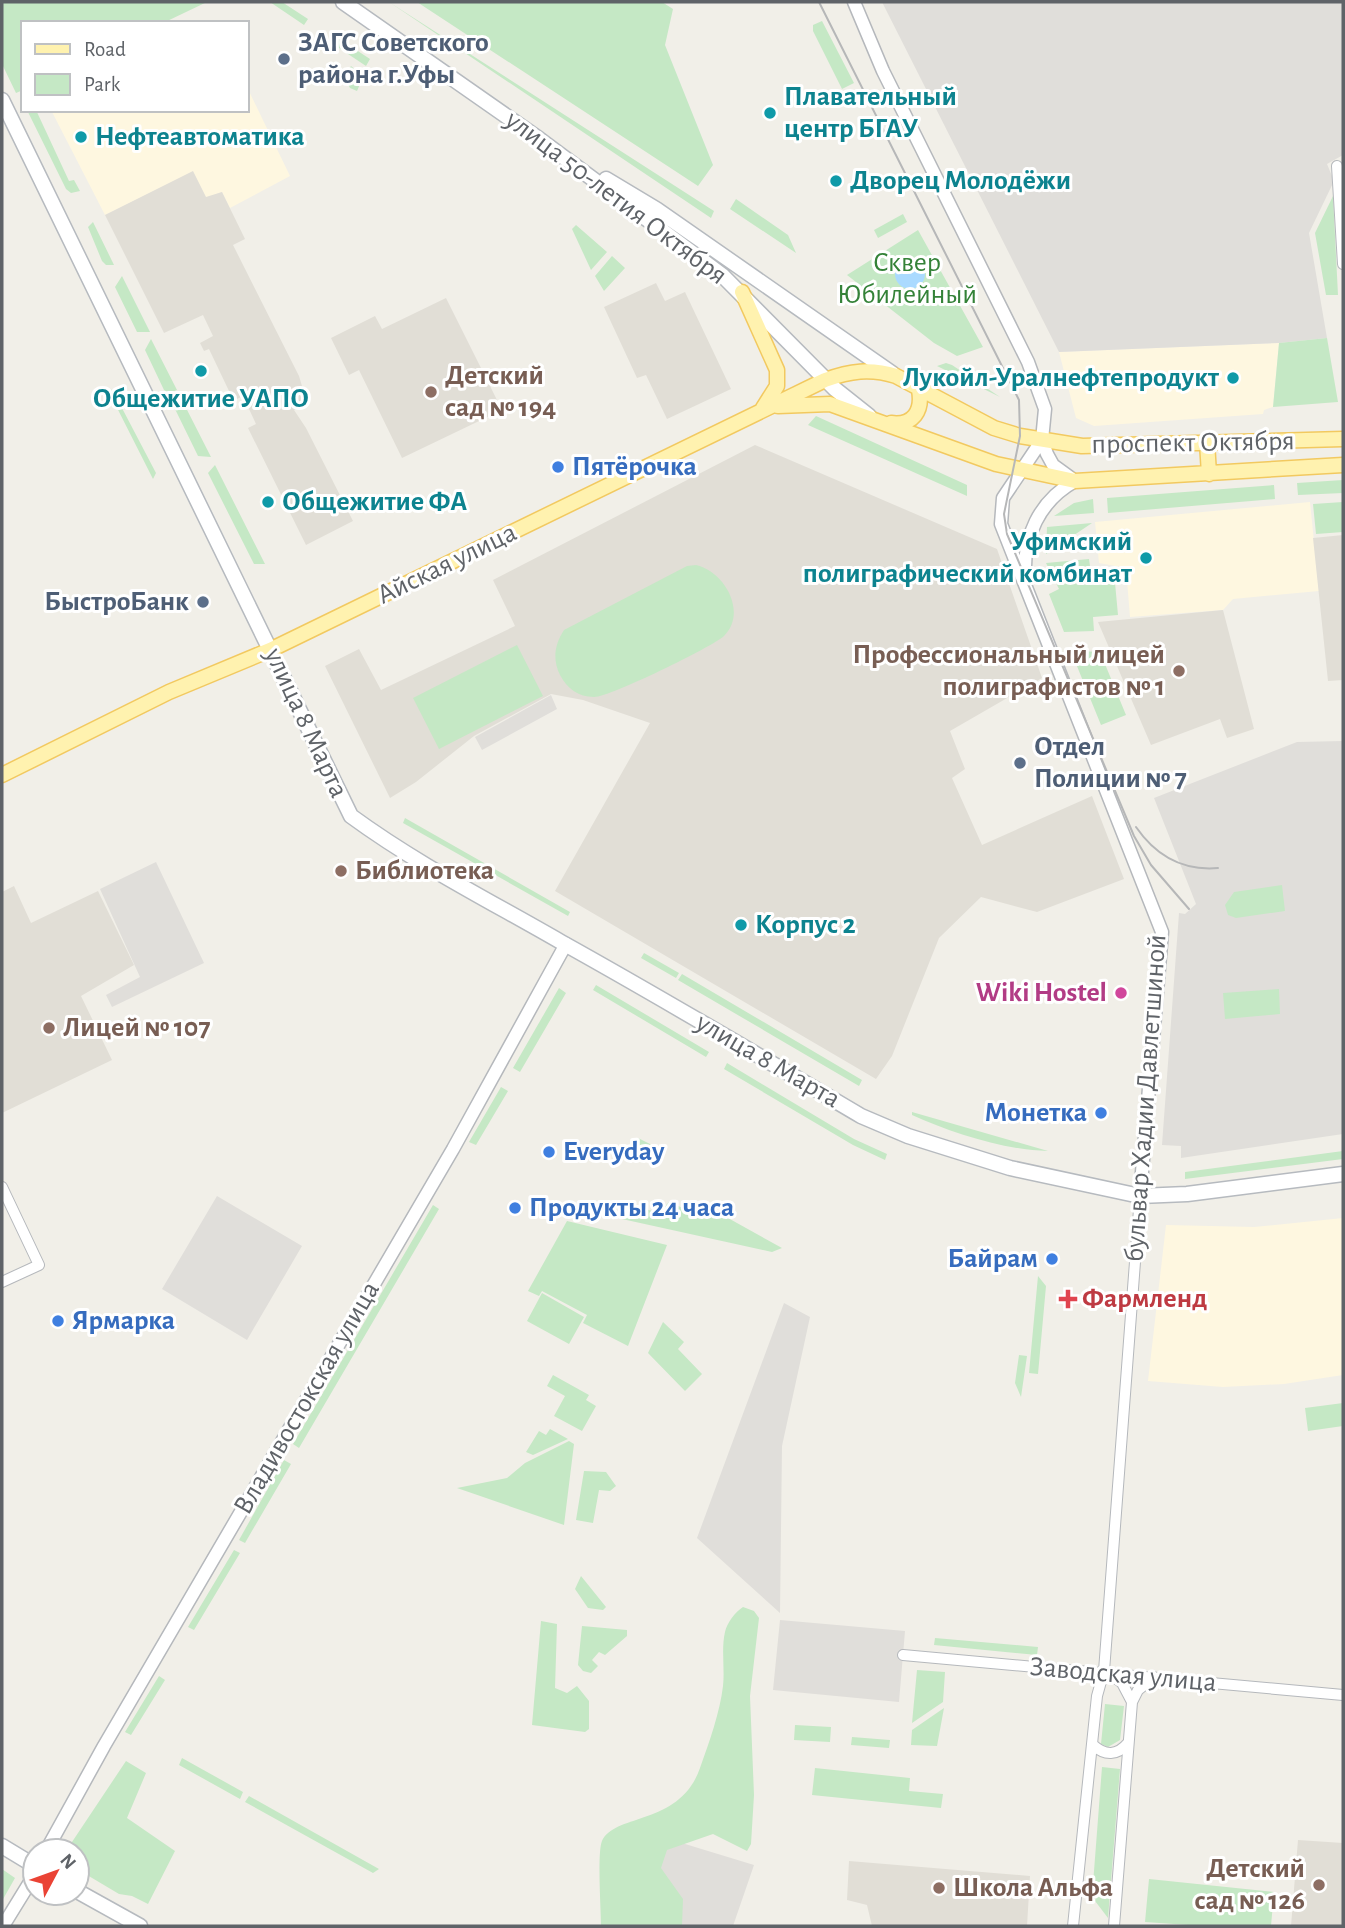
<svg xmlns="http://www.w3.org/2000/svg" width="1345" height="1928" viewBox="0 0 1345 1928" font-family="'Alegreya Sans',sans-serif">
<style>
.commercial{fill:#fef7e0}
.industrial{fill:#e0deda}
.education{fill:#e1ded6}
.green{fill:#c5e8c5}
.water{fill:#aadaff}
.lines{fill:none;stroke-linecap:round;stroke-linejoin:round}
.minor-casing{stroke:#b5b8bc;stroke-width:12}
.tertiary-casing{stroke:#b5b8bc;stroke-width:15}
.secondary-casing{stroke:#b6babf;stroke-width:17}
.primary-casing{stroke:#f2c960;stroke-width:17}
.minor{stroke:#fff;stroke-width:10}
.tertiary{stroke:#fff;stroke-width:12}
.secondary{stroke:#fff;stroke-width:14}
.primary{stroke:#fff2af;stroke-width:14}
.tram{stroke:#b6b7b8;stroke-width:2}
.service-dot{fill:#5c6f8a;stroke:#fff;stroke-width:2.5}
.culture-dot{fill:#0f9aa8;stroke:#fff;stroke-width:2.5}
.education-dot{fill:#8d6e63;stroke:#fff;stroke-width:2.5}
.shop-dot{fill:#3f7fe0;stroke:#fff;stroke-width:2.5}
.hotel-dot{fill:#d1479c;stroke:#fff;stroke-width:2.5}
.health-dot{fill:#e0444e;stroke:#fff;stroke-width:2.5}
.labels{text-anchor:middle;dominant-baseline:central;stroke-width:6;stroke-linejoin:round;paint-order:stroke}
.service-label{font-size:28px;font-weight:bold;fill:#4e5e75;stroke:#fff;text-anchor:start}
.culture-label{font-size:28px;font-weight:bold;fill:#0d838f;stroke:#fff;text-anchor:start}
.street-label{font-size:28px;fill:#5f6368;stroke:#fff}
.park-label{font-size:28px;fill:#348238;stroke:#fff}
.education-label{font-size:28px;font-weight:bold;fill:#785e54;stroke:#fff;text-anchor:start}
.shop-label{font-size:28px;font-weight:bold;fill:#366cbe;stroke:#fff;text-anchor:start}
.hotel-label{font-size:28px;font-weight:bold;fill:#b23c85;stroke:#fff;text-anchor:end}
.health-label{font-size:28px;font-weight:bold;fill:#be3a42;stroke:#fff;text-anchor:start}
</style>
<rect width="100%" height="100%" fill="#f1efe8"/>
<path class="commercial" d="M 247,87 L 290,176 L 230,208 L 222,192 L 206,198 L 193,172 L 105,215 L 51,110 L 247,110 Z
M 1279,343 L 1273,407 L 1264,410 L 1263,414 L 1094,426 L 1076,418 L 1059,352 Z
M 1310,502 L 1319,591 L 1233,599 L 1223,610 L 1130,617 L 1126,568 L 1099,563 L 1095,522 Z
M 1343,1218 L 1343,1375 L 1284,1384 L 1223,1387 L 1148,1381 L 1166,1225 L 1254,1227 Z"/>
<path class="industrial" d="M 882,2 L 1343,2 L 1343,155 L 1327,164 L 1334,181 L 1309,233 L 1327,338 L 1279,343 L 1059,352 Z
M 551,695 L 557,709 L 482,750 L 475,737 Z
M 1343,741 L 1343,1134 L 1181,1158 L 1181,1146 L 1162,1145 L 1179,913 L 1185,914 L 1196,904 L 1154,798 L 1297,742 Z
M 156,862 L 204,963 L 112,1007 L 106,995 L 140,977 L 100,889 Z
M 217,1196 L 302,1246 L 247,1340 L 162,1289 Z
M 784,1303 L 810,1317 L 782,1446 L 780,1613 L 697,1538 Z
M 780,1620 L 905,1631 L 899,1702 L 773,1690 Z
M 649,1833 L 754,1865 L 733,1926 L 636,1926 Z"/>
<path class="education" d="M 193,171 L 206,197 L 222,192 L 245,239 L 233,245 L 299,376 L 307,403 L 294,410 L 306,428 L 353,521 L 306,545 L 248,428 L 256,424 L 243,396 L 229,403 L 224,394 L 229,391 L 209,349 L 204,351 L 200,343 L 213,336 L 203,315 L 164,333 L 105,215 Z
M 656,283 L 665,301 L 685,292 L 731,389 L 667,419 L 646,375 L 637,378 L 604,307 Z
M 446,298 L 502,410 L 402,458 L 359,370 L 349,375 L 331,338 L 375,316 L 382,329 Z
M 755,445 L 997,549 L 1042,678 L 950,731 L 965,769 L 952,778 L 982,845 L 1092,796 L 1124,879 L 1037,912 L 981,897 L 939,938 L 892,1056 L 876,1079 L 555,891 L 650,723 L 583,700 L 551,694 L 474,736 L 416,782 L 390,798 L 325,666 L 359,649 L 381,690 L 515,626 L 493,580 Z
M 1343,535 L 1343,680 L 1328,681 L 1313,538 Z
M 1223,610 L 1254,729 L 1227,738 L 1220,719 L 1151,745 L 1098,622 Z
M 14,886 L 31,923 L 98,891 L 134,965 L 81,996 L 112,1060 L 2,1113 L 2,892 Z
M 1298,1840 L 1343,1843 L 1343,1926 L 1291,1926 Z
M 849,1861 L 1030,1876 L 1027,1926 L 872,1926 L 867,1905 L 847,1900 Z"/>
<path class="green" d="M 2,2 L 207,2 L 163,23 L 23,23 L 23,90 L 16,93 L 2,64 Z
M 270,2 L 282,2 L 308,19 L 304,25 Z
M 389,2 L 714,211 L 711,218 Z
M 417,2 L 662,2 L 673,9 L 665,45 L 713,165 L 698,186 Z
M 822,21 L 854,83 L 842,89 L 813,31 L 813,25 Z
M 335,36 L 370,59 L 366,66 L 330,42 Z
M 351,66 L 363,77 L 357,91 L 350,88 L 344,77 Z
M 27,110 L 36,110 L 69,181 L 74,180 L 80,191 L 71,193 L 66,189 Z
M 1333,196 L 1338,295 L 1326,295 L 1315,233 Z
M 736,199 L 788,235 L 796,253 L 730,209 Z
M 903,214 L 907,222 L 878,238 L 874,230 Z
M 93,222 L 114,265 L 106,265 L 102,261 L 88,227 Z
M 576,225 L 607,252 L 591,270 L 572,229 Z
M 918,230 L 983,347 L 957,356 L 934,343 L 847,275 Z
M 612,256 L 625,268 L 604,291 L 595,276 Z
M 122,276 L 150,332 L 137,332 L 115,287 Z
M 1327,338 L 1338,402 L 1273,407 L 1279,343 Z
M 151,339 L 177,390 L 169,393 L 164,390 L 145,350 Z
M 946,363 L 952,365 L 1000,397 L 937,366 Z
M 112,389 L 156,473 L 153,479 L 110,394 Z
M 182,400 L 211,457 L 198,456 L 175,409 L 175,403 Z
M 816,416 L 967,485 L 967,496 L 808,425 Z
M 215,465 L 265,564 L 254,564 L 208,473 Z
M 1343,480 L 1343,493 L 1298,495 L 1297,483 Z
M 1274,485 L 1275,499 L 1108,513 L 1107,498 Z
M 1093,499 L 1094,513 L 1054,516 L 1074,503 Z
M 1343,502 L 1343,532 L 1316,534 L 1313,504 Z
M 1092,523 L 1046,554 L 1047,527 Z
M 1089,559 L 1091,573 L 1114,572 L 1118,615 L 1093,617 L 1094,631 L 1064,632 L 1049,594 L 1059,589 L 1046,563 Z
M 696,565 C 724,571 748,612 724,636 C 712,647 608,698 594,697 C 578,697 567,688 560,675 C 552,659 555,644 564,630 L 687,566 Z
M 517,645 L 543,696 L 439,749 L 413,698 Z
M 1079,651 L 1100,652 L 1126,715 L 1101,725 L 1072,654 Z
M 405,818 L 570,912 L 568,916 L 403,823 Z
M 1282,885 L 1285,911 L 1236,918 L 1228,915 L 1225,905 L 1234,892 Z
M 644,953 L 679,973 L 676,978 L 641,958 Z
M 682,974 L 862,1080 L 859,1086 L 678,980 Z
M 596,985 L 709,1052 L 706,1057 L 593,990 Z
M 559,988 L 566,993 L 520,1072 L 513,1068 Z
M 1279,989 L 1280,1014 L 1225,1019 L 1223,993 Z
M 727,1063 L 854,1139 L 887,1154 L 885,1160 L 853,1145 L 724,1069 Z
M 501,1087 L 508,1091 L 476,1145 L 469,1142 Z
M 912,1112 L 1048,1151 C 1004,1150 952,1133 912,1115 Z
M 638,1138 L 660,1149 L 657,1156 L 634,1144 Z
M 1343,1151 L 1343,1159 L 1185,1179 L 1185,1172 Z
M 669,1202 L 704,1217 L 710,1208 L 782,1248 L 772,1252 L 622,1219 L 642,1208 L 659,1213 Z
M 433,1205 L 439,1209 L 299,1448 L 293,1444 Z
M 567,1221 L 667,1245 L 628,1346 L 583,1323 L 587,1315 L 542,1291 L 539,1296 L 528,1291 Z
M 1038,1276 L 1046,1286 L 1038,1374 L 1029,1373 Z
M 542,1293 L 584,1317 L 569,1344 L 527,1321 Z
M 663,1322 L 684,1342 L 678,1349 L 702,1374 L 685,1391 L 648,1353 Z
M 1019,1355 L 1027,1356 L 1021,1397 L 1015,1383 Z
M 553,1375 L 589,1395 L 586,1400 L 596,1406 L 582,1431 L 554,1416 L 565,1396 L 547,1386 Z
M 1343,1403 L 1343,1426 L 1308,1431 L 1305,1408 Z
M 550,1429 L 568,1439 L 533,1455 L 526,1452 L 539,1431 L 546,1435 Z
M 569,1441 L 574,1444 L 564,1525 L 457,1488 L 507,1478 L 525,1463 Z
M 284,1460 L 291,1464 L 245,1543 L 239,1540 Z
M 584,1471 L 606,1472 L 616,1486 L 610,1491 L 599,1490 L 593,1523 L 576,1520 Z
M 234,1550 L 240,1553 L 194,1630 L 188,1627 Z
M 581,1576 L 606,1607 L 603,1610 L 588,1608 L 575,1589 Z
M 743,1607 L 754,1611 L 759,1618 L 750,1696 L 754,1795 L 751,1844 L 747,1851 L 713,1834 L 667,1850 L 661,1868 L 683,1899 L 682,1926 L 601,1926 C 601,1910 597,1852 602,1841 C 615,1813 680,1826 700,1768 C 709,1743 720,1712 723,1686 C 725,1669 721,1649 725,1632 C 727,1623 735,1612 743,1607 Z
M 541,1621 L 557,1624 L 555,1688 L 567,1693 L 577,1686 L 589,1701 L 589,1729 L 585,1732 L 532,1725 Z
M 582,1626 L 627,1630 L 627,1636 L 605,1655 L 599,1652 L 592,1660 L 598,1666 L 591,1673 L 583,1671 L 578,1665 Z
M 935,1638 L 1038,1647 L 1037,1655 L 934,1645 Z
M 917,1670 L 945,1672 L 943,1702 L 912,1723 Z
M 159,1676 L 165,1680 L 131,1735 L 125,1732 Z
M 1105,1704 L 1124,1706 L 1120,1740 L 1108,1747 L 1101,1744 Z
M 944,1708 L 937,1746 L 911,1745 L 912,1730 Z
M 795,1725 L 831,1727 L 830,1742 L 794,1740 Z
M 852,1737 L 890,1740 L 889,1748 L 851,1745 Z
M 182,1758 L 243,1792 L 240,1799 L 179,1765 Z
M 126,1761 L 146,1773 L 127,1818 L 175,1851 L 148,1904 L 132,1896 L 119,1894 L 77,1869 L 77,1851 L 66,1851 Z
M 1102,1767 L 1120,1769 L 1108,1918 L 1092,1897 Z
M 815,1768 L 910,1778 L 909,1791 L 943,1794 L 941,1808 L 812,1795 Z
M 249,1796 L 379,1869 L 373,1873 L 245,1802 Z
M 2,1869 L 15,1878 L 2,1901 Z
M 1149,1879 L 1274,1892 L 1271,1926 L 1203,1926 L 1145,1922 Z"/>
<path class="water" d="M895 274a15 15 0 1 1 30 0a15 15 0 1 1-30 0Z"/>
<g class="lines">
<defs>
<path id="minor" d="M 1337,166 L 1343,264
M 2,1187 L 39,1265 L 2,1282
M 903,1655 L 1343,1695
M 1110,1674 L 1122,1683 L 1132,1702 L 1114,1926
M 1132,1702 L 1138,1690 L 1154,1677
M 1093,1745 C 1105,1756 1117,1756 1128,1743
M 1073,1926 L 1097,1696 L 1104,1671 L 1140,1196"/>
<path id="tertiary" d="M 854,2 L 883,71 L 1028,362 L 1045,409 L 1042,440 L 1047,454 L 1053,465 L 1075,481 C 1039,501 1023,537 1025,577
M 1042,440 L 1003,498 L 1001,524 L 1162,932 L 1140,1196
M 46,1851 L 104,1746 L 453,1149 L 566,944
M 3,1926 L 35,1874"/>
<path id="secondary" d="M 343,2 L 539,139 L 722,275 L 835,389 L 869,416
M 2,100 L 351,816 C 418,865 490,901 561,942 C 662,998 761,1057 861,1116 L 908,1136 L 1010,1168 L 1140,1196 L 1187,1194 L 1343,1174
M 606,179 L 656,209 L 893,374
M 2,1846 L 35,1866
M 77,1891 L 140,1926"/>
<path id="primary" d="M 742,292 L 777,370 L 777,386 L 763,408
M 778,406 L 830,404 L 996,464 L 1075,481 L 1343,465
M 891,423 C 913,426 923,411 919,390
M 1207,442 L 1209,474
M 2,775 L 169,692 L 270,650 L 825,380 C 850,371 870,368 896,376 L 994,428 L 1020,436 L 1082,446 L 1343,439"/>
</defs>
<use href="#minor" class="minor-casing"/>
<use href="#tertiary" class="tertiary-casing"/>
<use href="#secondary" class="secondary-casing"/>
<use href="#primary" class="primary-casing"/>
<use href="#minor" class="minor"/>
<use href="#tertiary" class="tertiary"/>
<use href="#secondary" class="secondary"/>
<use href="#primary" class="primary"/>
<path class="tram" d="M 819,2 L 1019,400 L 1020,436 L 1004,514 L 1007,534 L 1134,836 L 1151,865 L 1189,909
M 1136,827 C 1156,856 1183,871 1218,868"/>
</g>
<g class="service-dot">
<circle cx="284" cy="59" r="7"/>
<circle cx="203" cy="602" r="7"/>
<circle cx="1020" cy="763" r="7"/>
</g>
<g class="culture-dot">
<circle cx="770" cy="113" r="7"/>
<circle cx="81" cy="137" r="7"/>
<circle cx="836" cy="181" r="7"/>
<circle cx="201" cy="371" r="7"/>
<circle cx="1233" cy="378" r="7"/>
<circle cx="268" cy="502" r="7"/>
<circle cx="1146" cy="558" r="7"/>
<circle cx="741" cy="925" r="7"/>
</g>
<g class="education-dot">
<circle cx="431" cy="392" r="7"/>
<circle cx="1179" cy="671" r="7"/>
<circle cx="341" cy="871" r="7"/>
<circle cx="49" cy="1028" r="7"/>
<circle cx="1319" cy="1885" r="7"/>
<circle cx="939" cy="1888" r="7"/>
</g>
<g class="shop-dot">
<circle cx="558" cy="467" r="7"/>
<circle cx="1101" cy="1113" r="7"/>
<circle cx="549" cy="1152" r="7"/>
<circle cx="515" cy="1208" r="7"/>
<circle cx="1052" cy="1259" r="7"/>
<circle cx="58" cy="1321" r="7"/>
</g>
<circle class="hotel-dot" cx="1121" cy="993" r="7"/>
<path class="health-dot" d="M1064.5 1288.5h7v7h7v7h-7v7h-7v-7h-7v-7h7z"/>
<g class="labels">
<g class="service-label">
<text x="298" y="43">ЗАГС Советского<tspan x="298" dy="32">района г.Уфы</tspan></text>
<text x="189" y="602" text-anchor="end">БыстроБанк</text>
<text x="1034" y="747">Отдел<tspan x="1034" dy="32">Полиции № 7</tspan></text>
</g>
<g class="culture-label">
<text x="784" y="97">Плавательный<tspan x="784" dy="32">центр БГАУ</tspan></text>
<text x="95" y="137">Нефтеавтоматика</text>
<text x="850" y="181">Дворец Молодёжи</text>
<text x="1219" y="378" text-anchor="end">Лукойл-Уралнефтепродукт</text>
<text x="201" y="399" text-anchor="middle">Общежитие УАПО</text>
<text x="282" y="502">Общежитие ФА</text>
<text x="1132" y="542" text-anchor="end">Уфимский<tspan x="1132" dy="32">полиграфический комбинат</tspan></text>
<text x="755" y="925">Корпус 2</text>
</g>
<g class="street-label">
<text transform="translate(616 198) rotate(37)">улица 50-летия Октября</text>
<text transform="translate(1193 443) rotate(-1)">проспект Октября</text>
<text transform="translate(447 564) rotate(-26)">Айская улица</text>
<text transform="translate(306 723) rotate(65)">улица 8 Марта</text>
<text transform="translate(768 1061) rotate(30)">улица 8 Марта</text>
<text transform="translate(1146 1098) rotate(-86)">бульвар Хадии Давлетшиной</text>
<text transform="translate(307 1398) rotate(-60)">Владивостокская улица</text>
<text transform="translate(1123 1675) rotate(5)">Заводская улица</text>
</g>
<g class="park-label">
<text x="907" y="263">Сквер<tspan x="907" dy="32">Юбилейный</tspan></text>
</g>
<g class="education-label">
<text x="445" y="376">Детский<tspan x="445" dy="32">сад № 194</tspan></text>
<text x="1165" y="655" text-anchor="end">Профессиональный лицей<tspan x="1165" dy="32">полиграфистов № 1</tspan></text>
<text x="355" y="871">Библиотека</text>
<text x="63" y="1028">Лицей № 107</text>
<text x="1305" y="1869" text-anchor="end">Детский<tspan x="1305" dy="32">сад № 126</tspan></text>
<text x="953" y="1888">Школа Альфа</text>
</g>
<g class="shop-label">
<text x="572" y="467">Пятёрочка</text>
<text x="1087" y="1113" text-anchor="end">Монетка</text>
<text x="563" y="1152">Everyday</text>
<text x="529" y="1208">Продукты 24 часа</text>
<text x="1038" y="1259" text-anchor="end">Байрам</text>
<text x="72" y="1321">Ярмарка</text>
</g>
<g class="hotel-label">
<text x="1107" y="993">Wiki Hostel</text>
</g>
<g class="health-label">
<text x="1082" y="1299">Фармленд</text>
</g>
</g>
<rect width="1345" height="1928" fill="none" stroke="#5f6368" stroke-width="7"/>
<rect x="21" y="21" width="228" height="91" fill="#ffffff" stroke="#bfc1c3" stroke-width="2"/>
<rect x="35" y="44" width="35" height="10" fill="#fff2af" stroke="#bfc1c3" stroke-width="2"/>
<text x="84" y="56" font-size="21" fill="#5f6368">Road</text>
<rect x="35" y="74" width="35" height="21" fill="#c5e8c5" stroke="#bfc1c3" stroke-width="2"/>
<text x="84" y="91" font-size="21" fill="#5f6368">Park</text>
<g transform="translate(56 1872) rotate(49)"><circle r="33" fill="#ffffff" stroke="#bfc1c3" stroke-width="2"/>
<path d="M0-5L12 26L0 18L-12 26Z" fill="#ea4335"/>
<text y="-10" font-size="19" font-weight="bold" text-anchor="middle" fill="#5f6368">N</text>
</g>
</svg>
